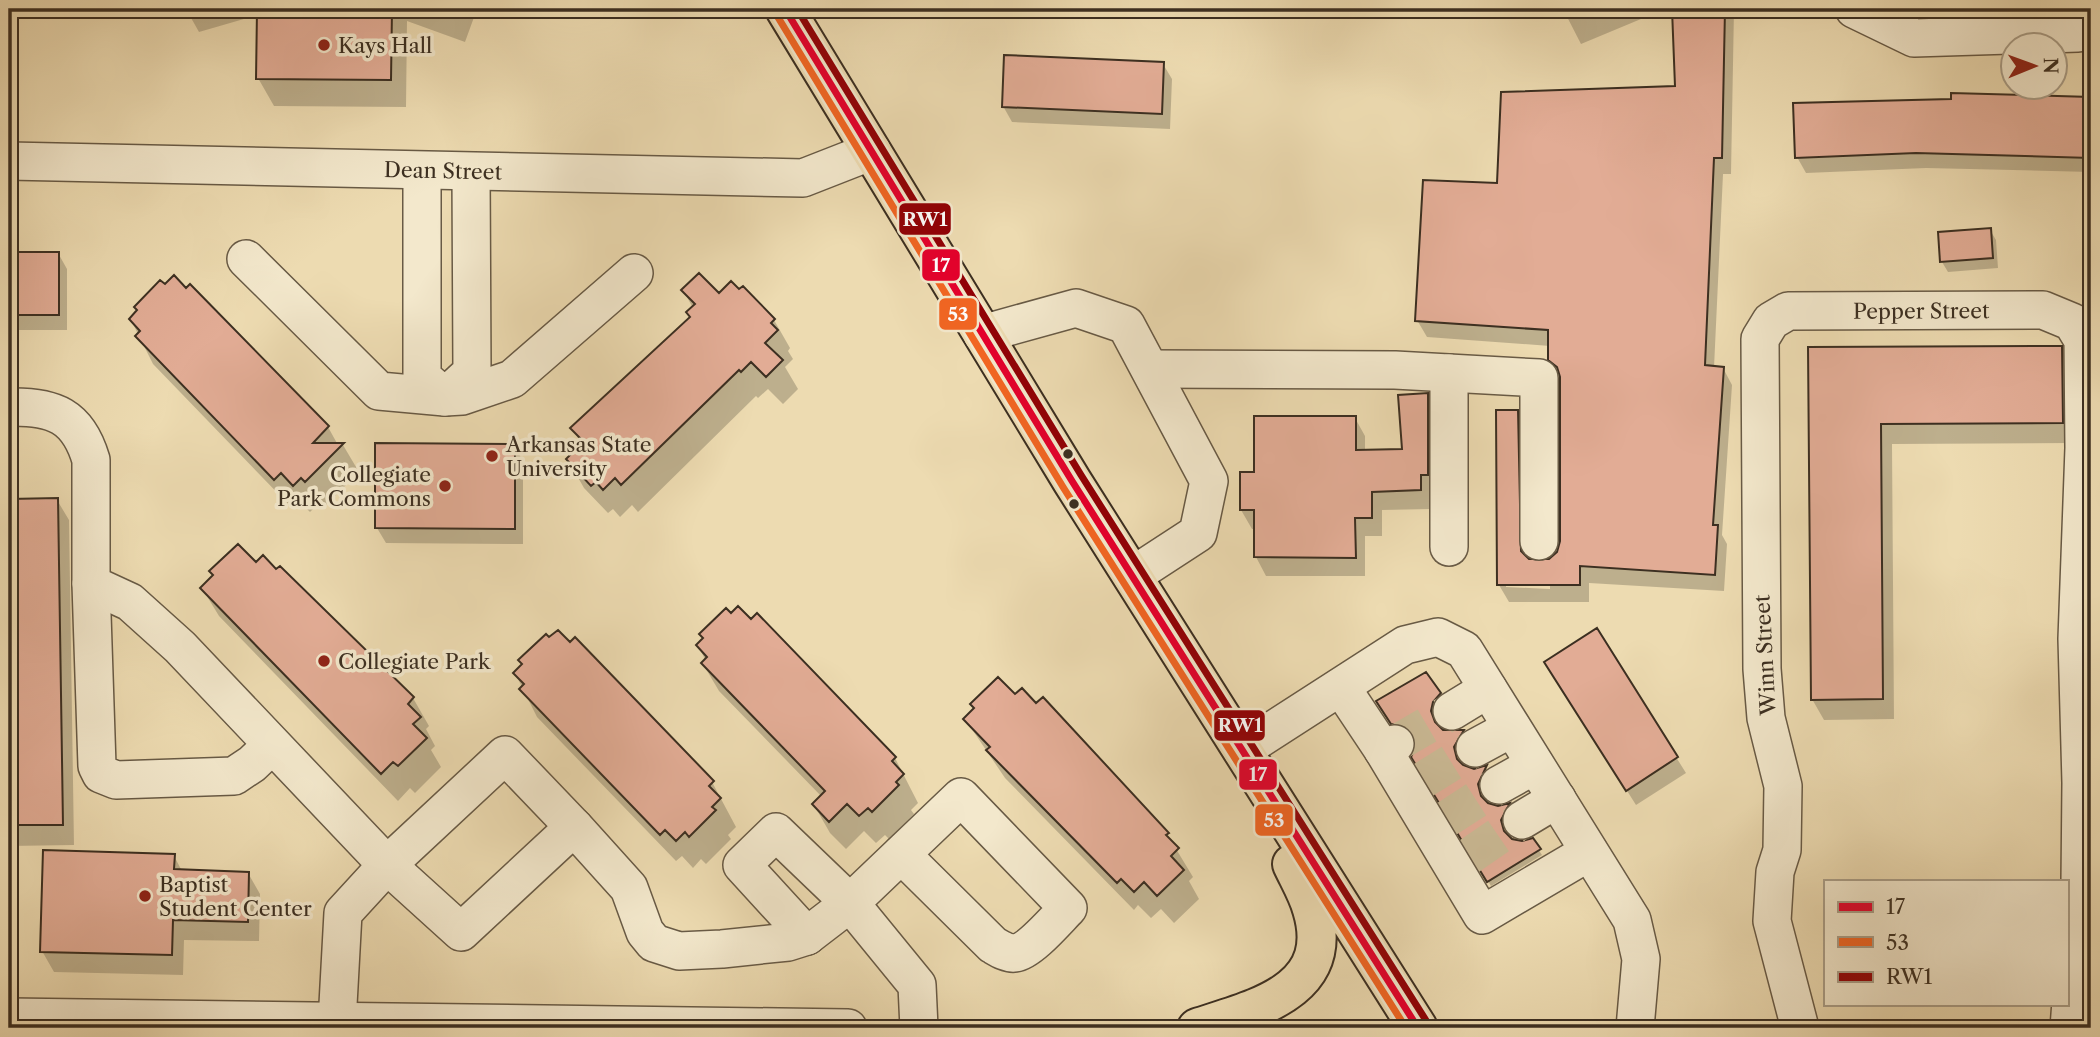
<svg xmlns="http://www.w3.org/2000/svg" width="2100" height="1037" viewBox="0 0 2100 1037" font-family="'Libre Caslon Text',serif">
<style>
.shadow{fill:#0003;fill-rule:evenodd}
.building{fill:#e2ac95;stroke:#3c2f21;stroke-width:2}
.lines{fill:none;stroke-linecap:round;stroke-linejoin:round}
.minor-tunnel{stroke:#cab994;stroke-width:37;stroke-dasharray:37 18;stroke-linecap:butt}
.minor-casing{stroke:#685a45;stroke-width:40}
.major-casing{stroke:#3c2f21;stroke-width:42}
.minor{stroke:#f3e8cc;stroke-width:37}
.major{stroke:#eddbb1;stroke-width:38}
.bus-1-casing{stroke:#f3e8cc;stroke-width:12}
.bus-2-casing{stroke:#f3e8cc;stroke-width:12}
.bus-3-casing{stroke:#f3e8cc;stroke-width:12}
.bus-1{stroke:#e4002b;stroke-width:7}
.bus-2{stroke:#f26522;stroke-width:7}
.bus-3{stroke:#910005;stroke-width:7}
.poi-dot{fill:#8f2418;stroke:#f3e8cc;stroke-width:2.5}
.bus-dot{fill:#3c2f21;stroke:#f3e8cc;stroke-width:2.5}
.labels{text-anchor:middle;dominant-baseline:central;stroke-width:7;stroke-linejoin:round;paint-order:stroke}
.poi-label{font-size:21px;fill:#3c2f21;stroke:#f3e8cc;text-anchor:start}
.street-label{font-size:21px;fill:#3c2f21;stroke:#f3e8cc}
.line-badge{stroke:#f3e8cc;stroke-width:2.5}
.badge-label{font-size:19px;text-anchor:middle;font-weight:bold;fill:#fff}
</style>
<rect width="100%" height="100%" fill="#eddbb1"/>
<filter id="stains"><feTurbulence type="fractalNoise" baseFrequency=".00286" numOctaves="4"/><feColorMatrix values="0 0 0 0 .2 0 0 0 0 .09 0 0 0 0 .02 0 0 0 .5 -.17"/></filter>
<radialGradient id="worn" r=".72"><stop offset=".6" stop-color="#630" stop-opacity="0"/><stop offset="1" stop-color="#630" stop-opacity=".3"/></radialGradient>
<path class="shadow" d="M 186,9 L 485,9 L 484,11 L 477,9 L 465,42 L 407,21 L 406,107 L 274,106 L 258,78 L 258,15 L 199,32 Z
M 1563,9 L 1665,9 L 1581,44 Z
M 1673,9 L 1734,9 L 1731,174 L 1723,174 L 1714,368 L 1723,368 L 1732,385 L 1722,535 L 1727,544 L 1724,591 L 1589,583 L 1589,602 L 1509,602 L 1499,585 L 1517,411 L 1527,428 L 1529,561 L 1550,561 L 1558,553 L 1562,541 L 1560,376 L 1550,359 L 1550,346 L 1427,337 L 1417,320 L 1498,185 L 1676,87 ZM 1506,584 L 1550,585 L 1550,589 L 1506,587 Z
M 1942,9 L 2005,9 L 2005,25 L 1951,26 Z
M 1163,64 L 1172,79 L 1170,129 L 1012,122 L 1003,106 Z
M 1953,95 L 2091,99 L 2091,172 L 1926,168 L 1806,173 L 1797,157 L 1952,100 Z
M 1990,230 L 1996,240 L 1998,268 L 1948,272 L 1942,262 Z
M 58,253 L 67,269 L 67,330 L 9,330 L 9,254 Z
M 190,287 L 328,427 L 338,445 L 343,445 L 359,472 L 322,509 L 317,505 L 310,512 L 298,500 L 291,507 L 153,364 L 131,320 Z
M 743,288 L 774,320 L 790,348 L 788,351 L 793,359 L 785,367 L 798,389 L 783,404 L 768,389 L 758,398 L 756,396 L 638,512 L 632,505 L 620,517 L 613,509 L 608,513 L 584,488 L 568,460 L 582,445 L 572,428 L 691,318 L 693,308 L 683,290 L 719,296 Z
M 2060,347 L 2072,367 L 2073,443 L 1892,444 L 1894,719 L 1824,720 L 1812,699 L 1809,349 Z
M 1427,395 L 1437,413 L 1431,509 L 1382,510 L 1382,536 L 1365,536 L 1365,576 L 1266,576 L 1256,557 L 1256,529 L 1252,529 L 1241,510 L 1256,474 L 1355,418 L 1365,436 L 1365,452 L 1404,451 Z
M 514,446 L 523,461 L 523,544 L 386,543 L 377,528 Z
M 57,500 L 69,520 L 74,845 L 9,846 L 9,501 Z
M 256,565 L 413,698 L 429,726 L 426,729 L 435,746 L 431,750 L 441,767 L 415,793 L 410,788 L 398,801 L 219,616 L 202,588 Z
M 1596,630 L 1686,773 L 1636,805 L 1556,678 Z
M 698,646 L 895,758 L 918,803 L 911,810 L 914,814 L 889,839 L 885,835 L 876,843 L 864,831 L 846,849 L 830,833 L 814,805 L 822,797 L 719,691 L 703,664 L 706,661 Z
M 515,673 L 712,782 L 736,827 L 728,835 L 731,839 L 706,864 L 701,859 L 693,868 L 682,856 L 676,861 L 537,717 Z
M 1426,674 L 1442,699 L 1435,707 L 1433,717 L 1435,725 L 1442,731 L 1463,732 L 1466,736 L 1456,752 L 1458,762 L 1474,771 L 1486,768 L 1488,771 L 1480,790 L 1482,799 L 1498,808 L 1510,805 L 1512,809 L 1503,825 L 1505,834 L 1522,843 L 1532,840 L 1542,855 L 1491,886 L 1413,756 L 1418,746 L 1416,736 L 1410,730 L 1395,728 L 1378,702 Z
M 965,719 L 1167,834 L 1193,877 L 1189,881 L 1199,899 L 1174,923 L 1161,909 L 1151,918 L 1138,905 L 1134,910 L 1005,778 Z
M 174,856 L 182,871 L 248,873 L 260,894 L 259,941 L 184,940 L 183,975 L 54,972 L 42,951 Z"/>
<path class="building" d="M 392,9 L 391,80 L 256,79 L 257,10 Z
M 1672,9 L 1725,9 L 1722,158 L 1714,158 L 1705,365 L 1724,367 L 1713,525 L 1718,525 L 1715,575 L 1580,566 L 1580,585 L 1497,585 L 1496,410 L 1518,410 L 1521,551 L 1529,559 L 1549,559 L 1557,552 L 1560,541 L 1560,377 L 1557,367 L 1548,360 L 1548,330 L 1415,321 L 1423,180 L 1497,183 L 1501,92 L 1675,86 Z
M 1004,55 L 1164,62 L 1162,114 L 1002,107 Z
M 1951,93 L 2091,97 L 2091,158 L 1916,153 L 1795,158 L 1793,103 L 1951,99 Z
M 1991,228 L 1993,258 L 1940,262 L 1938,232 Z
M 9,252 L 59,252 L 59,315 L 9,315 Z
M 699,273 L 719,293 L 731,281 L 739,289 L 743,286 L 775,319 L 771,323 L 778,330 L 765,343 L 783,360 L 766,377 L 751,362 L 741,372 L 739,370 L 621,485 L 615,478 L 603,490 L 596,482 L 591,486 L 566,459 L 581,444 L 586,444 L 570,428 L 690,317 L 686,312 L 695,304 L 681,290 Z
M 174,275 L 186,288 L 190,284 L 329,426 L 313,443 L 344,443 L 305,482 L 301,478 L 293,486 L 281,473 L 274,480 L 135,336 L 140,331 L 129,319 L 137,310 L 134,307 L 160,280 L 165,284 Z
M 2062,346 L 2063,423 L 1881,424 L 1883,699 L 1811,700 L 1808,347 Z
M 1428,393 L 1428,475 L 1421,475 L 1421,490 L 1372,492 L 1372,518 L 1355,518 L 1356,558 L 1254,557 L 1254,510 L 1240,510 L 1240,472 L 1254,472 L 1254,416 L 1356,416 L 1356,450 L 1402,449 L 1398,395 Z
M 375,443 L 515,444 L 515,529 L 375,528 Z
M 58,498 L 63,825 L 9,825 L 9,499 Z
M 238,544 L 256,562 L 263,555 L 276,569 L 280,566 L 414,697 L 408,704 L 421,717 L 413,724 L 427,738 L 398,766 L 393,762 L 381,774 L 200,588 L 213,575 L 209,571 Z
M 738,606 L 751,619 L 757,613 L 896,757 L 892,761 L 904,774 L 896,782 L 899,785 L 872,812 L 868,808 L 859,816 L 847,804 L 829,822 L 812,804 L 825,791 L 701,663 L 707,657 L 696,645 L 703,638 L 699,634 L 726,608 L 731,613 Z
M 1597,628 L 1678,757 L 1626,791 L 1544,662 Z
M 558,630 L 570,642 L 575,637 L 714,781 L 709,786 L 721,798 L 712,807 L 716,810 L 689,837 L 685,832 L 676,841 L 665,830 L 660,835 L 519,689 L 524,684 L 513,673 L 522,664 L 518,660 L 546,634 L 549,637 Z
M 1426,672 L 1441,693 L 1433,702 L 1431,711 L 1435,722 L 1443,730 L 1464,730 L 1454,747 L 1457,759 L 1463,765 L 1474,769 L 1487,765 L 1478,784 L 1481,796 L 1488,803 L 1498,806 L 1510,803 L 1501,820 L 1504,831 L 1512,839 L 1522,841 L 1533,838 L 1541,849 L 1487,882 L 1411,757 L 1416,746 L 1413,734 L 1406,726 L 1391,724 L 1376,701 Z
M 998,677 L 1015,694 L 1022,688 L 1036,703 L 1043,697 L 1169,833 L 1166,835 L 1179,848 L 1171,856 L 1184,870 L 1157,896 L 1144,882 L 1134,892 L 1121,879 L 1117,883 L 986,750 L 990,747 L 963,719 L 974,708 L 970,704 Z
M 43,850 L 175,854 L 174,869 L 249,872 L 248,922 L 173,920 L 172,955 L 40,952 Z"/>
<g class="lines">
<path class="minor-tunnel" d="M 1395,744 L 1452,711
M 1420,782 L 1475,748
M 1445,820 L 1499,785
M 1468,857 L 1522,820"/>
<defs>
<g id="minor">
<path d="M 1854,9 L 1914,38 L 2078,33 L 2077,9"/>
<path id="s1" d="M 9,161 L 803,178 L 872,151"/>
<path d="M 422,171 L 422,377 L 445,397 L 472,372 L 471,172"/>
<path d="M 246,259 L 379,391 L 445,397 L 462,396 L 512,379 L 634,273"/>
<path d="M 982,334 L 1076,308 L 1126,325 L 1209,481 L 1198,533 L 1132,576"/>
<path d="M 1150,369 L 1395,370 L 1539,378 L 1539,541"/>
<path d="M 9,407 C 54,406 78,416 91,460 L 91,584 L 130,602 L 180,647 L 387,865 L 461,932 L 574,827 L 629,888 L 645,932 L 654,943 L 679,951 L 722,949 L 788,942 L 807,936 L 850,903 L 961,797 L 1068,908 C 1057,919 1030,951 1015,953 C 1008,954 1000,949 993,945 L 901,854"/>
<path d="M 1449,547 L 1449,373"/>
<path d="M 91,584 L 97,766 L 101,774 L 116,780 L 234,776 L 252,764 L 272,745"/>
<path d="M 1341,687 L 1383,750"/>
<path d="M 1452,711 L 1488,689"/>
<path d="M 1395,744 L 1383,750 L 1482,915 L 1589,852"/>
<path d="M 1475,748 L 1512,728"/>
<path d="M 1242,750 L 1405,645 L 1438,637 L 1464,650 L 1632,920 L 1641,959 L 1635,1028"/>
<path d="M 1499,785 L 1535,765"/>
<path d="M 1522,820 L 1557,799"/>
<path d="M 807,936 L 742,865 L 776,832 L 850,903 L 917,985 L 919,1028"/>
<path d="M 9,1017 L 848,1028"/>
<path d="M 337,1023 L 343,913 L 387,865 L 505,755 L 574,827"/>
<path id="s2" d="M 1800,1028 L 1772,921 L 1775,872 L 1782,850 L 1783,786 L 1766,718 L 1762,669 L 1760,339 L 1771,321 L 1788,311 L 2043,310 L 2072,322 L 2083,340 L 2084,448 L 2077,639 L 2081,783 L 2080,882 L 2069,1028"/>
</g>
<path id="major" d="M 785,9 L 1072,481 L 1418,1028
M 1197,1028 C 1254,1009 1337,992 1312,909 C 1308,894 1299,879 1292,864"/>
</defs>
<use href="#minor" class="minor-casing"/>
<use href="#major" class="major-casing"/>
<use href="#minor" class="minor"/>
<use href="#major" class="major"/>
<defs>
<path id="bus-1" d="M 785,9 L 1072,481 L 1418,1028"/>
<path id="bus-2" d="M 776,14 L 1063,487 L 1406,1028"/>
<path id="bus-3" d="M 797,9 L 1081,475 L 1427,1022"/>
</defs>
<use href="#bus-1" class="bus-1-casing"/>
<use href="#bus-2" class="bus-2-casing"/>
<use href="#bus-3" class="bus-3-casing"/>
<use href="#bus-1" class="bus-1"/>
<use href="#bus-2" class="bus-2"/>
<use href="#bus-3" class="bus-3"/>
</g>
<g class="poi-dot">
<circle cx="324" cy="45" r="7"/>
<circle cx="492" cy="456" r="7"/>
<circle cx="445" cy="486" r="7"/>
<circle cx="324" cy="661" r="7"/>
<circle cx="145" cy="896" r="7"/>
</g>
<g class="bus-dot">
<circle cx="1068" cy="454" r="6"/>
<circle cx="1074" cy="504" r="6"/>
</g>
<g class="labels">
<g class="poi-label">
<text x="338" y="45">Kays Hall</text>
<text x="506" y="444">Arkansas State<tspan x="506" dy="24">University</tspan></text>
<text x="431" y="474" text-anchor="end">Collegiate<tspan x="431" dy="24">Park Commons</tspan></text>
<text x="338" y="661">Collegiate Park</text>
<text x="159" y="884">Baptist<tspan x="159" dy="24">Student Center</tspan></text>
</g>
<g class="street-label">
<text stroke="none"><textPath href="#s1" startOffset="434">Dean Street</textPath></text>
<text stroke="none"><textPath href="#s2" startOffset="870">Pepper Street</textPath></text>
<text transform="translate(1765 655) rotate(-93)">Winn Street</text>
</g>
</g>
<g class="line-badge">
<rect x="898" y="202" width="54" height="34" rx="7" fill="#910005"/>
<rect x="921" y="248" width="40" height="34" rx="7" fill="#e4002b"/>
<rect x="938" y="297" width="40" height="34" rx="7" fill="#f26522"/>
<rect x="1213" y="709" width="53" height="33" rx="7" fill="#910005"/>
<rect x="1238" y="758" width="40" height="33" rx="7" fill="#e4002b"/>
<rect x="1254" y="803" width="40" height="34" rx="7" fill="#f26522"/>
</g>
<g class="badge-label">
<text x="925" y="226">RW1</text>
<text x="941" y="272">17</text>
<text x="958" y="321">53</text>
<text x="1240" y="732">RW1</text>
<text x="1258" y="781">17</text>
<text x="1274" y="827">53</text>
</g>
<rect width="2100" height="1037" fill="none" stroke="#eddbb1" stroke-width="35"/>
<rect x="10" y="10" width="2079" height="1016" fill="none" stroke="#3c2f21" stroke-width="3.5"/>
<rect x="18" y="18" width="2065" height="1002" fill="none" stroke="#3c2f21" stroke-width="2"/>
<rect x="1824" y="880" width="245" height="126" fill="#f3e8cc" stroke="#aa9e88" stroke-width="2"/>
<rect x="1838" y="902" width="35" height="10" fill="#e4002b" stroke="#aa9e88" stroke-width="2"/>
<text x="1886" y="914" font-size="21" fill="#3c2f21">17</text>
<rect x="1838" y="937" width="35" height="10" fill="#f26522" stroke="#aa9e88" stroke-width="2"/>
<text x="1886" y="950" font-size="21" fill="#3c2f21">53</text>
<rect x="1838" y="972" width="35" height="10" fill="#910005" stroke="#aa9e88" stroke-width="2"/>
<text x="1886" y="984" font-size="21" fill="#3c2f21">RW1</text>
<g transform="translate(2034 66) rotate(89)"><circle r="33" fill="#f3e8cc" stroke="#aa9e88" stroke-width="2"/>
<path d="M0-5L12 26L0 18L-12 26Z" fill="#8f2418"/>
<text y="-10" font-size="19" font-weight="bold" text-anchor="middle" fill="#3c2f21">N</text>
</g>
<rect width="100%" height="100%" filter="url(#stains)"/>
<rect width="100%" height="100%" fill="url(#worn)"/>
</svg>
